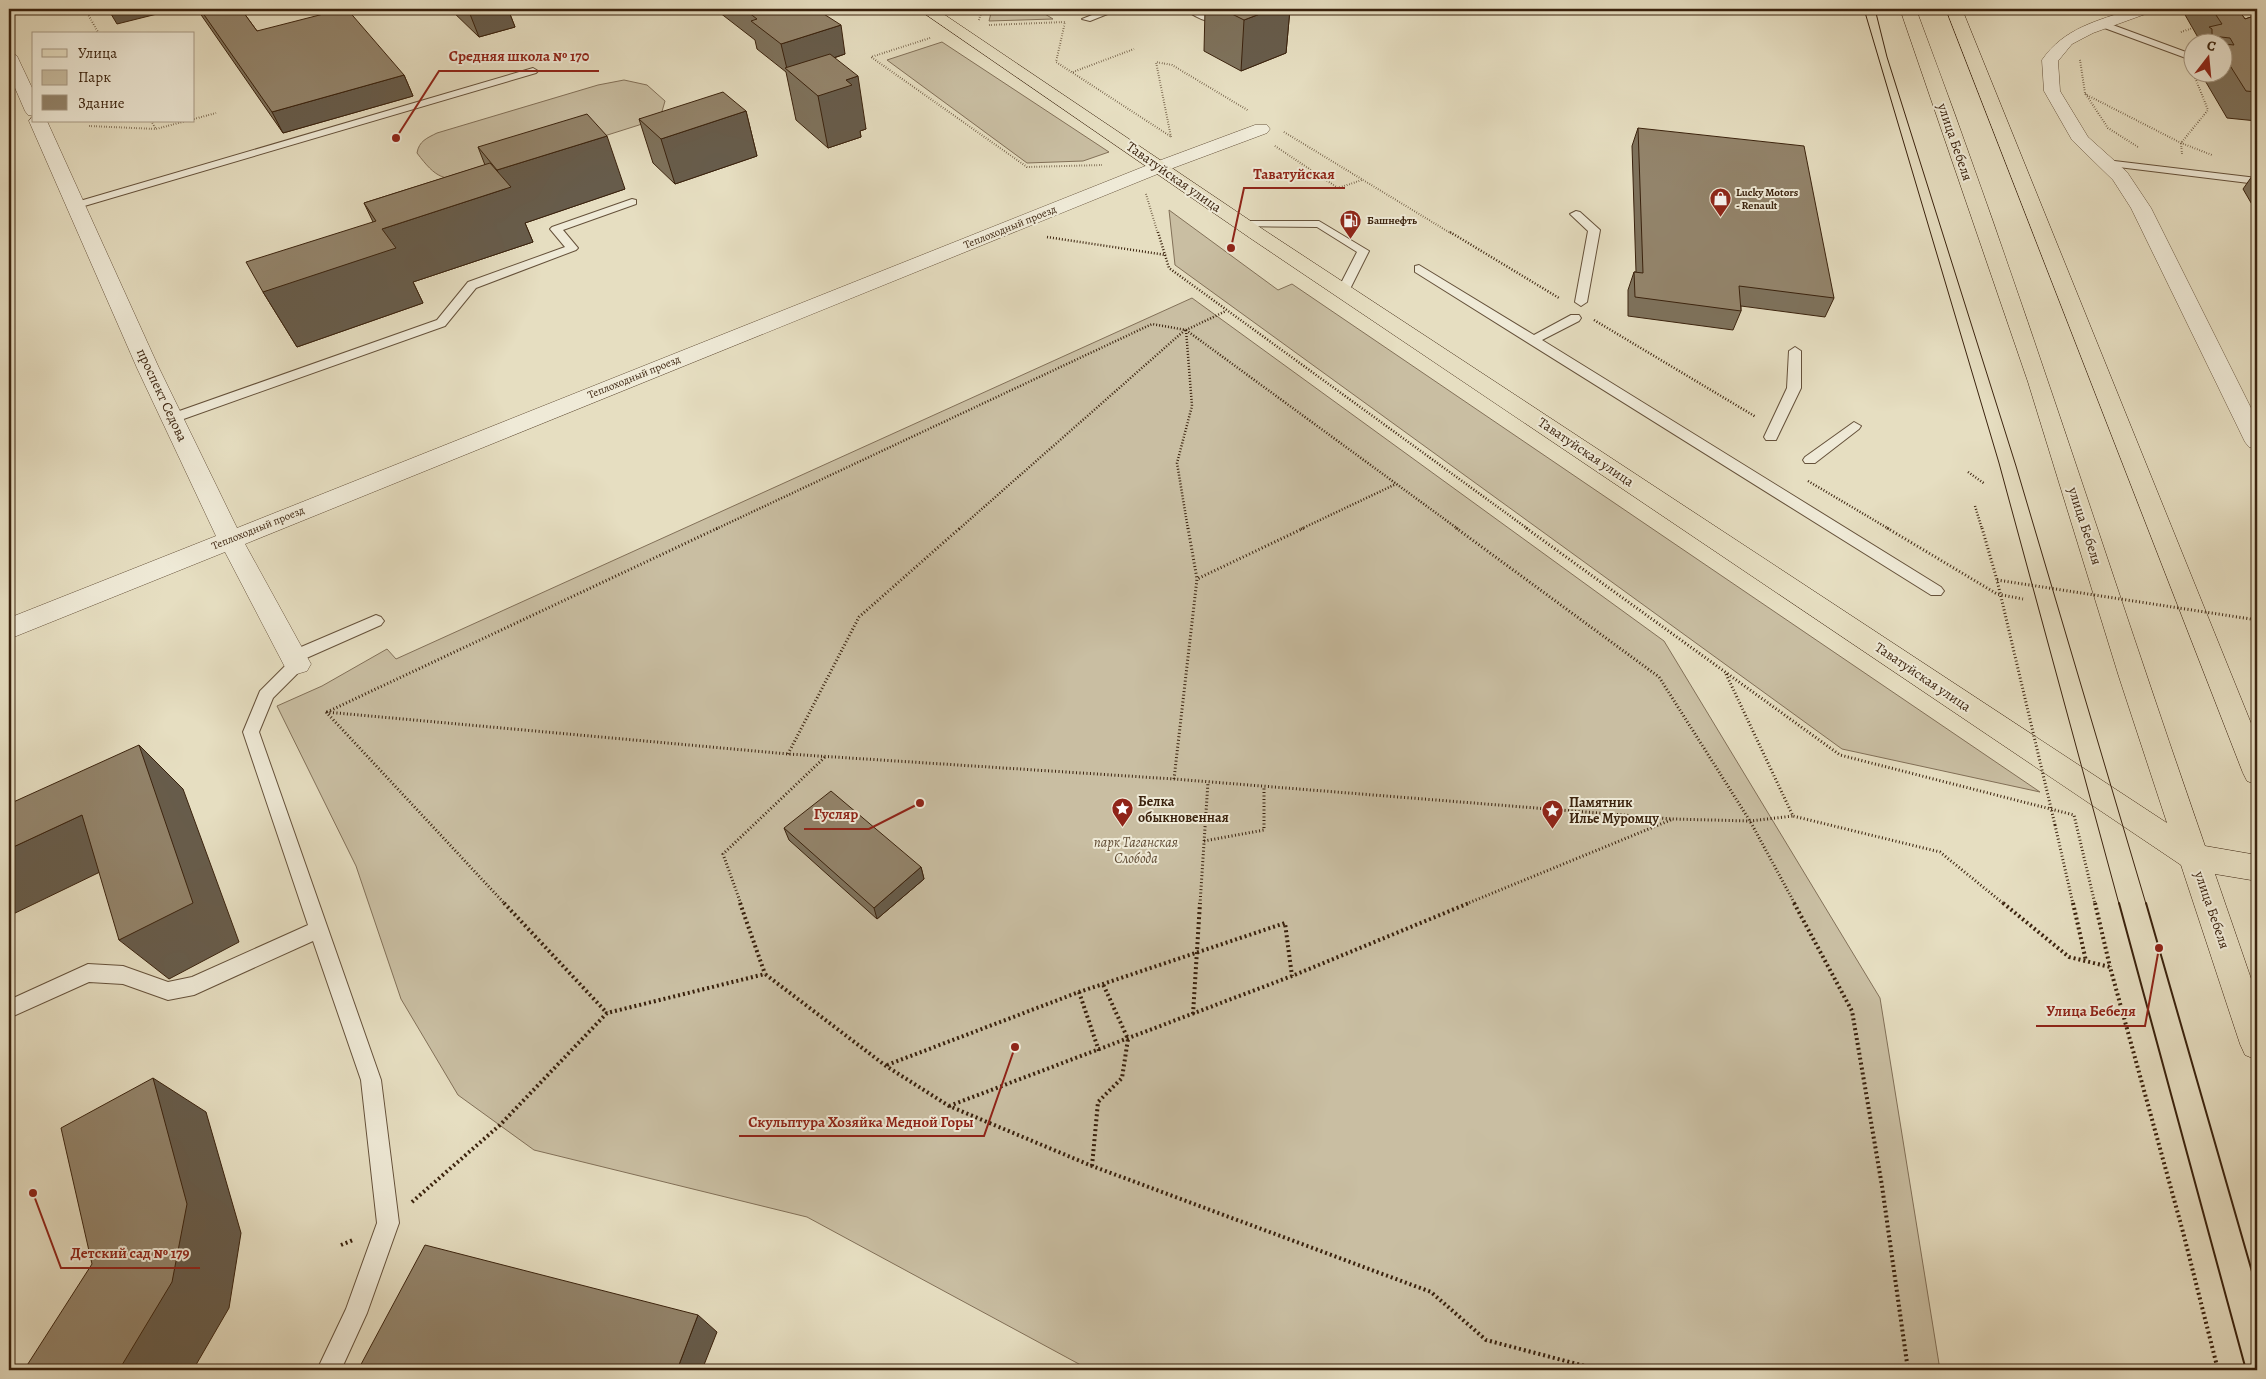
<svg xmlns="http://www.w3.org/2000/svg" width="2266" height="1379" viewBox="0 0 2266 1379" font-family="Alegreya,serif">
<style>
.green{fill:#c9bea2;stroke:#827058}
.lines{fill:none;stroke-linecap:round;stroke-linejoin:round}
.lane-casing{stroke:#65513a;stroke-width:2}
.street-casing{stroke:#65513a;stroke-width:1}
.primary-casing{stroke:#3a220d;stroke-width:1}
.path-far3{stroke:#3a220d;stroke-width:2;stroke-dasharray:0.5 2;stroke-linecap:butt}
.path-far2{stroke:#3a220d;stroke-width:2.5;stroke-dasharray:1 2;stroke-linecap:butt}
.path-far1{stroke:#3a220d;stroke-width:3;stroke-dasharray:1 2.5;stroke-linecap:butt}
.path{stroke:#3a220d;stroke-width:4;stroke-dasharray:2 3;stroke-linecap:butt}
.lane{fill:#efead7;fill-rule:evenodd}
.street{fill:#efead7;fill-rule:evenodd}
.primary{fill:#e6dec1;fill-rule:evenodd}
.tram-far1{stroke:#3a220d;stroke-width:1}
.tram{stroke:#3a220d;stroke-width:2}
.path-bridge{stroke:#3a220d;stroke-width:3;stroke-dasharray:1 2.5;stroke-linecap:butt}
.wall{fill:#7e725c;stroke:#3a220d}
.shaded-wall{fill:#675c4b;stroke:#3a220d}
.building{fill:#93846b;stroke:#3a220d}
.labels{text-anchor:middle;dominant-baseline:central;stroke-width:4;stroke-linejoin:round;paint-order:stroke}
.far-poi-label{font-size:11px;font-weight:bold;fill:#3a220d;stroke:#efead7;text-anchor:start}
.far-street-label{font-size:11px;fill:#3a220d;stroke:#efead7}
.street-label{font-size:14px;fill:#3a220d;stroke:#efead7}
.poi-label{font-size:14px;font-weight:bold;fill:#3a220d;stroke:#efead7;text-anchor:start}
.park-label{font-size:14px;font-style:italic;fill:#5e4932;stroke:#efead7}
.leader{fill:none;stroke:#8f2418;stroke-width:2}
.callout-dot{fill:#8f2418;stroke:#efead7;stroke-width:2}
.callout-label{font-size:15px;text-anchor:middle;font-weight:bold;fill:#8f2418;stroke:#efead7;stroke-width:4;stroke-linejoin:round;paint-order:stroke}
</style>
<rect width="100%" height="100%" fill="#e6dec1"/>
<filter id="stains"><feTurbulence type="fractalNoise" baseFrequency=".004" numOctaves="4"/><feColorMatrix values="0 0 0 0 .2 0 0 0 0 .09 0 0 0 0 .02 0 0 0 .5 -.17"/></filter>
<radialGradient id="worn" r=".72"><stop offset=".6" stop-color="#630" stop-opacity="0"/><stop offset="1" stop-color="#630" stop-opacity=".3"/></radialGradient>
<path class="green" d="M 992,9 L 1037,9 L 1053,19 L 989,21 Z
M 942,42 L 1109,152 L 1083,161 L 1027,163 L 887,60 Z
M 624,80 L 647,85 L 665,101 L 661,115 L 639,125 L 475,177 C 443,182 436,178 417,153 C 419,141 427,138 437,133 L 598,85 Z
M 1169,210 L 1278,290 L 1292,284 L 2040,792 L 1842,749 L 1175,265 Z
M 1192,298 L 1664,641 L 1880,998 L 1940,1370 L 1090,1370 L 807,1217 L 534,1150 L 458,1095 L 401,999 L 356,866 L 277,706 L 322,686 L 387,649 L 396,659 Z"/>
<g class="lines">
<defs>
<path id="lane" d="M 1107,9 L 1120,9 L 1090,21 L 1082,19 Z
M 1185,9 C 1197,8 1202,14 1212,16 C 1219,18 1226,16 1232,20 C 1220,29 1195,18 1185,9 Z
M 2102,21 L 2194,55 L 2194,61 L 2099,26 L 2097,24 Z
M 533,68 L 538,71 L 536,73 L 81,207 L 73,207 L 71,205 L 73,203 Z
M 2106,160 L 2257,178 L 2257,184 L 2102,165 L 2101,163 Z
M 632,199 L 636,200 L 636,204 L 563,230 L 578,248 L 576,250 L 476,288 L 445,326 L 178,421 L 173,422 L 166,418 L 168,415 L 437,320 L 468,282 L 565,247 L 550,229 L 552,227 Z
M 1576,211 L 1580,212 L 1600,230 L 1587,302 L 1581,306 L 1575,302 L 1588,231 L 1570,214 Z
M 1242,221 L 1319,221 L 1369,251 L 1349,291 L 1343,295 L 1337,291 L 1357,252 L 1317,227 L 1238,226 L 1236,224 Z
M 1419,265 L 1534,335 L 1571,315 L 1579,315 L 1581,318 L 1579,321 L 1542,340 L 1941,587 L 1944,591 L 1941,595 L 1931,595 L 1415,272 L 1415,266 Z
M 1795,347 L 1801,351 L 1801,388 L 1776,440 L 1766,440 L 1764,437 L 1787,388 L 1789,351 Z
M 1854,422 L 1861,426 L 1859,429 L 1815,463 L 1805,463 L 1803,460 L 1805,457 Z
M 376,615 L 381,617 L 384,621 L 381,625 L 302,660 L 305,664 L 303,668 L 273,698 L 259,732 L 381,1080 L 399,1223 L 367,1313 L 341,1370 L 317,1370 L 346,1309 L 377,1223 L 361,1080 L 313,941 L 194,995 L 168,1000 L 123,984 L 89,982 L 9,1018 L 9,1000 L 88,964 L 123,966 L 168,982 L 192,977 L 308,925 L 243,732 L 260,691 L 289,662 L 285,657 L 287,653 Z"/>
<path id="street" d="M 2132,9 L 2154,9 L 2151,12 L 2093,33 L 2072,44 L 2058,61 L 2060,91 L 2088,137 L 2127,172 L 2151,208 L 2257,420 L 2257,449 L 2249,447 L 2245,442 L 2131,208 L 2113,180 L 2072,140 L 2044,91 L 2042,60 C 2064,28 2097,21 2132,9 Z
M 9,51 L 17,56 L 34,92 L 34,116 L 28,115 L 25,111 L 9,74 Z
M 32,117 L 34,117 L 34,121 L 47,121 L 159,368 L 237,528 L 1153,163 L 1255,125 L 1267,125 L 1270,129 L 1267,133 L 1165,171 L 245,544 L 311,664 L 307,671 L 297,674 L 287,671 L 225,552 L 9,639 L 9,618 L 216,536 L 137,368 L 29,121 Z"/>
<path id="primary" d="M 918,9 L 936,9 L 1264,230 L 2167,823 L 2119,677 L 2028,382 L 1900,9 L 1916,9 C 2020,285 2108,567 2205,846 L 2257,855 L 2257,881 L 2215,874 L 2257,996 L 2257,1060 L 2245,1055 L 2240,1044 L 2181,865 L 1250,238 Z
M 1946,9 L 1962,9 L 2257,738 L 2257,785 L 2247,781 L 2243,773 Z"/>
</defs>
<use href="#lane" class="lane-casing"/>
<use href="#street" class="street-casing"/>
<use href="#primary" class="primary-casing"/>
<path class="path-far3" d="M 85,9 L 99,34
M 847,9 L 851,11
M 816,12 L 826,9
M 2238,13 L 2250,9
M 979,20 L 982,9
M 989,25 L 1065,22 L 1056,62 L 1170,136
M 2181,32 L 2196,27
M 930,38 L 871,57 L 1027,167 L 1102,165
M 2080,60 L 2085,93 L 2108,128 L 2138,147
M 1073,72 L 1134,49
M 2085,94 L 2181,143 L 2212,155
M 194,119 L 216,113
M 151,121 L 156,129
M 89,126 L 156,129 L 186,121
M 1284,132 L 1452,234
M 1171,137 L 1156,62 L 1172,65 L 1249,111
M 1275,146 L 1338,188 L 1362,180
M 2182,154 L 2181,143 L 2208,110 L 2194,75
M 1146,194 L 1158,234"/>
<path class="path-far2" d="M 1158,232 L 1169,268 L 1528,529
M 1450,232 L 1559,298
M 1047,237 L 1166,255
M 1594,320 L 1756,417
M 1186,330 L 1458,529
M 1186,330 L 1192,406 L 1177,463 L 1188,529
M 1968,472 L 1985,484
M 1808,481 L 1889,529
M 1975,506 L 1982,529
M 716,529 L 1152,324 L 1186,330 L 1226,311
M 959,529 L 1185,330
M 1301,529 L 1396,484"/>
<path class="path-far1" d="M 1188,528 L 1197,579
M 1456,528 L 1659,677 L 1750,821 L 1795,904
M 1526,528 L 1840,755 L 2074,815 L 2095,904
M 1887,528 L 1997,594 L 2023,599
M 1982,528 L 1997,580
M 1726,674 L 1793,816 L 1940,852 L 2004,904
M 326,712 L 788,754 L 1174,779 L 1673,819 L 1750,821 L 1793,816
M 326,712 L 505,904
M 327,712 L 718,528
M 788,754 L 859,617 L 960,528
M 1174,779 L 1197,579 L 1304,528
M 2055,825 L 2073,904
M 1204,841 L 1264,830 L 1264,786
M 741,904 L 723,854 L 825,757
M 1200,904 L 1208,782
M 1466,904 L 1673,819"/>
<path class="path" d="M 504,903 L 607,1013
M 740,903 L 765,974
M 1794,903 L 1852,1011 L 1882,1186 L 1908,1370
M 2003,903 L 2069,957 L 2110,967 L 2183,1232 L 2218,1370
M 2073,903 L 2086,961
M 2095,903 L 2110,967
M 1079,992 L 1099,1051
M 1193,1014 L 1200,903
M 887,1065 L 1079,992 L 1285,923 L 1292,976
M 949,1106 L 1292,976 L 1469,903
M 1092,1166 L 1098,1102 L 1122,1078 L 1128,1039 L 1103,984
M 412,1202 L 500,1125 L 607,1013 L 765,974 L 886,1066 L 949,1106 L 1092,1166 L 1431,1292 L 1486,1340 L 1600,1370
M 341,1245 L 353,1240"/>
<use href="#lane" class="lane"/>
<use href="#street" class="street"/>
<use href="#primary" class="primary"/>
<path class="tram-far1" d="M 1864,9 L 1999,463 L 2119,904
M 1875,9 L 1887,57 L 2016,466 L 2146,904"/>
<path class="tram" d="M 2119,903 L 2246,1370
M 2146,903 L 2257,1289"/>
<path class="path-bridge" d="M 2055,825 L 1997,580 L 2257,620"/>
</g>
<path class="wall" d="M 197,9 L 241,9 L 257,31 L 404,75 L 413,96 L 283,133 Z
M 450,9 L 508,9 L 515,27 L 479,37 Z
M 715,9 L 816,9 L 845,54 L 834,58 L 866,129 L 860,131 L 861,137 L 828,148 L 796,120 L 786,72 L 757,49 L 755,40 Z
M 1205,9 L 1290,9 L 1286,53 L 1241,71 L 1204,51 Z
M 2187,9 L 2238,9 L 2245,19 L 2257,15 L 2257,121 L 2227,118 L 2200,72 L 2224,72 L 2224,42 L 2199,42 L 2200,41 L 2184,13 Z
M 746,111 L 757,156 L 675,184 L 653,163 L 639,119 Z
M 1638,128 L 1834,298 L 1825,317 L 1741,306 L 1741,311 L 1733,330 L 1628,316 L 1628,290 L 1634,272 L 1636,272 L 1632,146 Z
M 478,147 L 625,189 L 525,223 L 533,242 L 413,282 L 423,303 L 297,347 L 263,292 L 373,222 L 364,203 L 485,165 Z
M 2257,169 L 2257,213 L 2243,189 Z
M 784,828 L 921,867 L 924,879 L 877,919 L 789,840 Z"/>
<path class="shaded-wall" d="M 108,9 L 177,9 L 117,24 Z
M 468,9 L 508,9 L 515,27 L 479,37 Z
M 1273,9 L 1290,9 L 1286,53 L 1241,71 L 1244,20 Z
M 841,25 L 845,54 L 790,72 L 787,69 L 781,44 Z
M 404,75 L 413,96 L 283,133 L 272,112 Z
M 858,76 L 866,129 L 860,131 L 861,137 L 828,148 L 818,96 L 846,80 Z
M 746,111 L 757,156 L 675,184 L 661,139 Z
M 607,136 L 625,189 L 525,223 L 533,242 L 413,282 L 423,303 L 297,347 L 263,292 L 382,229 L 505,189 L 497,170 Z
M 139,745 L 183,789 L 239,942 L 169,979 L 119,940 Z
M 82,815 L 131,857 L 9,916 L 9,849 Z
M 921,867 L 924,879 L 877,919 L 874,908 Z
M 153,1078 L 206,1112 L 241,1233 L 229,1308 L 193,1370 L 119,1370 Z
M 698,1315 L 717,1332 L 702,1370 L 677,1370 Z"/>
<path class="building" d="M 200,9 L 241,9 L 257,31 L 343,9 L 347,9 L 404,75 L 272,112 Z
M 744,9 L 816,9 L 841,25 L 781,44 L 751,21 L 757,19 Z
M 1222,9 L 1273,9 L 1244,20 Z
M 2212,9 L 2238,9 L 2245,19 L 2257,15 L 2257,92 L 2246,91 L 2224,56 L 2224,44 L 2234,45 L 2230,38 L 2212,36 L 2212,29 L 2209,27 L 2222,24 Z
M 830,54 L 858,76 L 846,80 L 852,85 L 818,96 L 785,68 Z
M 723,92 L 746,111 L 661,139 L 639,119 Z
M 587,114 L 607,136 L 497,170 L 478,147 Z
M 1638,128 L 1804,146 L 1834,298 L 1739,286 L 1741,311 L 1635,297 L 1634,272 L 1643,273 Z
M 490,163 L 511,187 L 382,229 L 396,248 L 263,292 L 246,262 L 376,221 L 364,203 Z
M 139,745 L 193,903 L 119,940 L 82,815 L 9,849 L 9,804 Z
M 831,791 L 921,867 L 874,908 L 784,828 Z
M 153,1078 L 187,1204 L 172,1282 L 119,1370 L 24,1370 L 92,1264 L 61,1128 Z
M 425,1245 L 698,1315 L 677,1370 L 358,1370 Z"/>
<defs>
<symbol id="shop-pin" viewBox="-11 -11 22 30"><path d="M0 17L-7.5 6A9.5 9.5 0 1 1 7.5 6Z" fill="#8f2418" stroke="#efead7"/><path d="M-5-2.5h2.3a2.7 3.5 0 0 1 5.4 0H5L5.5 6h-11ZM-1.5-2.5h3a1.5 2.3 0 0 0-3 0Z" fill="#fff"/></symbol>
<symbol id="fuel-pin" viewBox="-11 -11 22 30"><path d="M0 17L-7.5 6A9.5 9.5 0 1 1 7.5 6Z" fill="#8f2418" stroke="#efead7"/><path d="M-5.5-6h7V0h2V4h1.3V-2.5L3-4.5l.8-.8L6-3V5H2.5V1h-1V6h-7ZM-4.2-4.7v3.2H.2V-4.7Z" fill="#fff"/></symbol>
<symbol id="sight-pin" viewBox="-11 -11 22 30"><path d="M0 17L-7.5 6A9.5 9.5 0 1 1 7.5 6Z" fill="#8f2418" stroke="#efead7"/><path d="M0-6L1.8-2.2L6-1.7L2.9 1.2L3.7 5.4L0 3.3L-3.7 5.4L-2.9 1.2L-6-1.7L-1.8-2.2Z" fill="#fff"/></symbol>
</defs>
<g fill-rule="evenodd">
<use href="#shop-pin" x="1708" y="186" width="25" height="34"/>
<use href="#fuel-pin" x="1338" y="208" width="25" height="34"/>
<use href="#sight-pin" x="1110" y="796" width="25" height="34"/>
<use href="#sight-pin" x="1540" y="798" width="25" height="34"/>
</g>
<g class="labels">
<g class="far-poi-label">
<text x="1736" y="192">Lucky Motors<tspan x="1736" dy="13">- Renault</tspan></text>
<text x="1367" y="220">Башнефть</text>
</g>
<g class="far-street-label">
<text transform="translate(1010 227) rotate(-22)">Теплоходный проезд</text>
<text transform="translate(634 377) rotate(-22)">Теплоходный проезд</text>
<text transform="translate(258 528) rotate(-22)">Теплоходный проезд</text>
</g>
<g class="street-label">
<text transform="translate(1955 142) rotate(71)">улица Бебеля</text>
<text transform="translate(1174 177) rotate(35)">Таватуйская улица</text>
<text transform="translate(162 395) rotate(65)">проспект Седова</text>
<text transform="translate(1586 452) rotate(34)">Таватуйская улица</text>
<text transform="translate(2085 526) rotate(72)">улица Бебеля</text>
<text transform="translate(1923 677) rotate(34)">Таватуйская улица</text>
<text transform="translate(2212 910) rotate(71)">улица Бебеля</text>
</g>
<g class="poi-label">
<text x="1138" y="801">Белка<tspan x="1138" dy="16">обыкновенная</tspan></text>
<text x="1569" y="802">Памятник<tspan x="1569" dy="16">Илье Муромцу</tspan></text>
</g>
<g class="park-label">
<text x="1136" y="842">парк Таганская<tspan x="1136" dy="16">Слобода</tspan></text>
</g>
</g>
<path class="leader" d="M396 138L439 71H599M1231 248L1244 188H1345M920 803L869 829H804M2159 948L2145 1026H2036M1015 1047L984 1136H739M33 1193L61 1268H200"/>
<g class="callout-dot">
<circle cx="396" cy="138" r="5"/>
<circle cx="1231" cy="248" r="5"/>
<circle cx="920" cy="803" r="5"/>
<circle cx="2159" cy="948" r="5"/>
<circle cx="1015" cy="1047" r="5"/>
<circle cx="33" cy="1193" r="5"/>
</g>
<g class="callout-label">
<text x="519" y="61">Средняя школа № 170</text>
<text x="1294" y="179">Таватуйская</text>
<text x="836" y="819">Гусляр</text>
<text x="2091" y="1016">Улица Бебеля</text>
<text x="861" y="1127">Скульптура Хозяйка Медной Горы</text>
<text x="130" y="1258">Детский сад № 179</text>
</g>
<rect width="2266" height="1379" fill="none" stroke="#e6dec1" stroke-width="30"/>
<rect x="10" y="10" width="2246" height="1359" fill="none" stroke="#3a220d" stroke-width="2.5"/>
<rect x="15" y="15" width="2236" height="1349" fill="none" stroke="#3a220d"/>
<rect x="32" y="32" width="162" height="90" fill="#efead7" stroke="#a79a86"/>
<rect x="42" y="49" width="25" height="8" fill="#e6dec1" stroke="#a79a86"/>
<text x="78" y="58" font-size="15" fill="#3a220d">Улица</text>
<rect x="42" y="70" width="25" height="15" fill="#c9bea2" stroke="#a79a86"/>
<text x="78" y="82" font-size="15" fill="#3a220d">Парк</text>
<rect x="42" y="95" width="25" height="15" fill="#93846b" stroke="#a79a86"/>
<text x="78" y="108" font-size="15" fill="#3a220d">Здание</text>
<g transform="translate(2208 58) rotate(16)"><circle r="24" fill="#efead7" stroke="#a79a86"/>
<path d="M0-4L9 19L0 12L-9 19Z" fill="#8f2418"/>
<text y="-8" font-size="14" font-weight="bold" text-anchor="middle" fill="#3a220d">С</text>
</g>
<rect width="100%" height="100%" filter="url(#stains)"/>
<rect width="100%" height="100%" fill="url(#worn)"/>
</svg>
